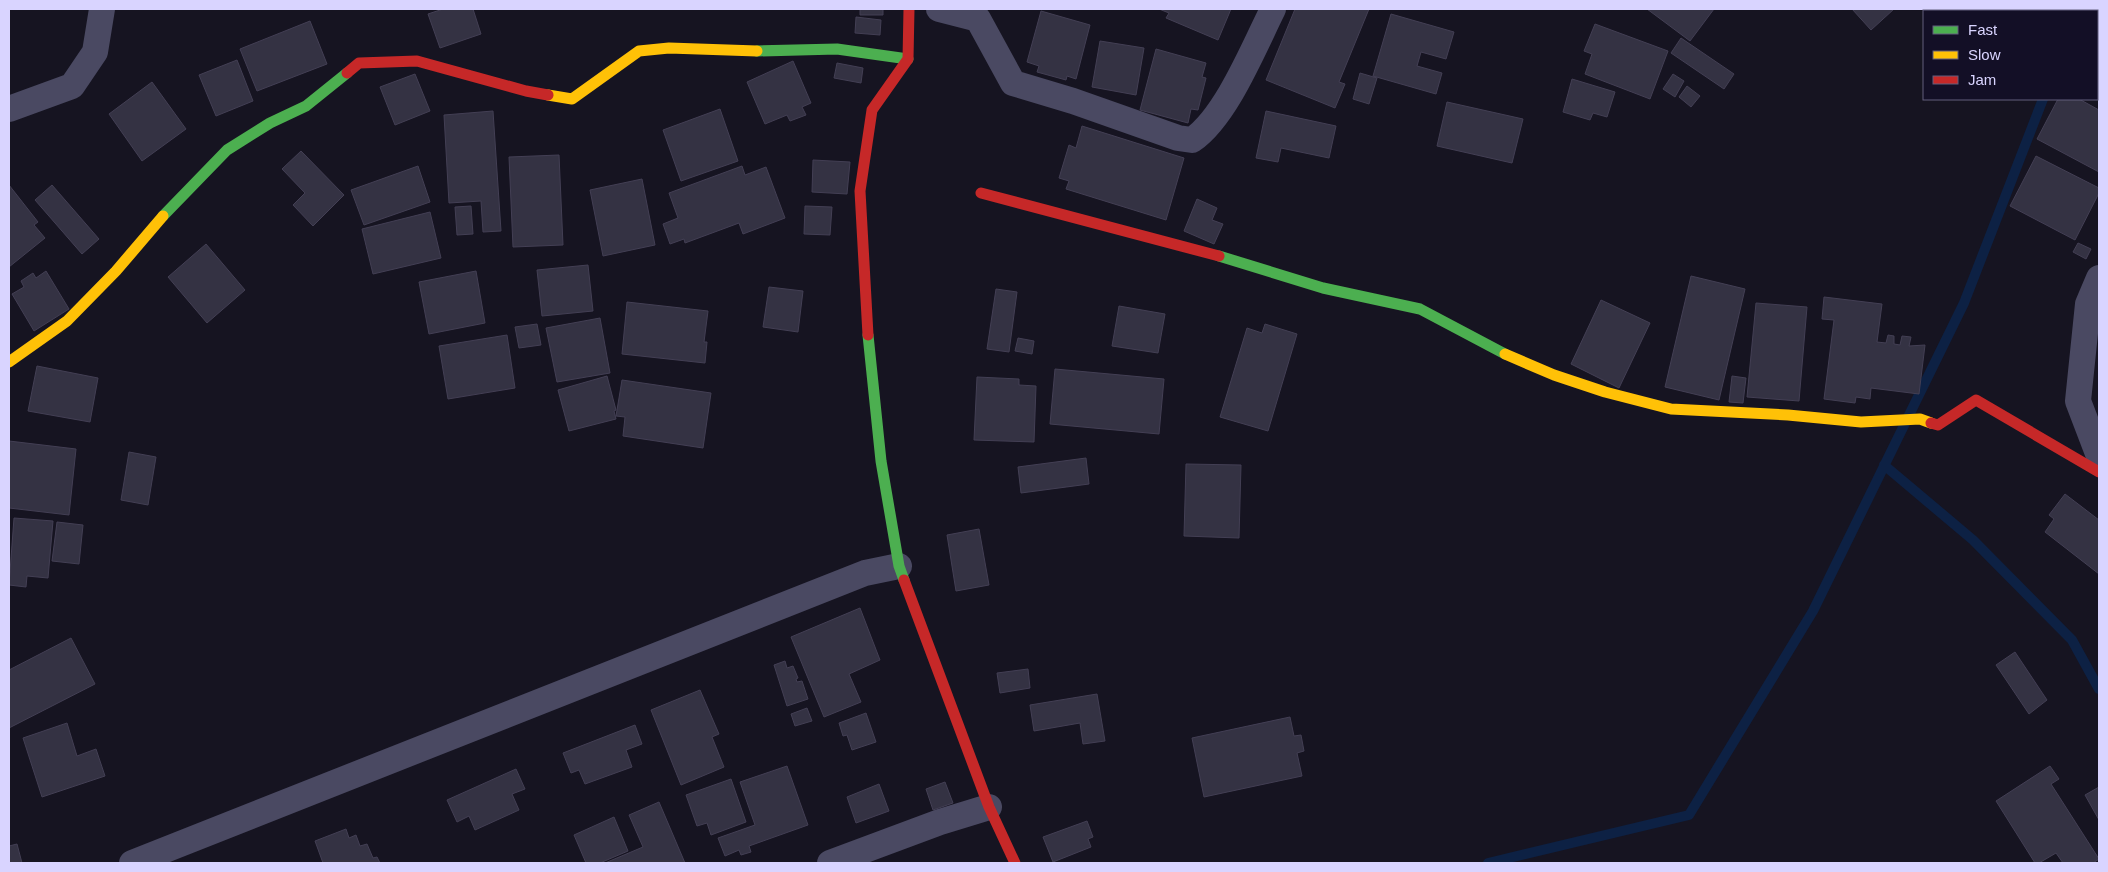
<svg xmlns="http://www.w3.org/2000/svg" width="2108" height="872" viewBox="0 0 2108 872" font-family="Helvetica,sans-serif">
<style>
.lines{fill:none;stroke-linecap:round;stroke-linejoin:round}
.stream{stroke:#0d2144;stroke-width:10}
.building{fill:#343243;stroke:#433f54}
.street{stroke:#4a4962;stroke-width:26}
.fast{stroke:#4caf50;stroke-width:11}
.slow{stroke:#ffc107;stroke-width:11}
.jam{stroke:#c62828;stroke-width:11}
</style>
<rect width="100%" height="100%" fill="#161421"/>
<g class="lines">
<path class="stream" d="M 2078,11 L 2079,9
M 1884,465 L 1973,540 L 2072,640 L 2099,689
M 1488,863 L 1689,815 L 1813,611 L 1964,303 L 2043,99"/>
</g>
<path class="building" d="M 443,9 L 473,9 L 481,34 L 440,48 L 428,14 Z
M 860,9 L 883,9 L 883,15 L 860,15 Z
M 1159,9 L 1231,9 L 1218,40 L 1166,18 L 1169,13 Z
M 1295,9 L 1369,9 L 1339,82 L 1345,84 L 1335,108 L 1266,80 Z
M 1647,9 L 1714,9 L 1690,41 Z
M 1852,9 L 1894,9 L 1871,30 Z
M 1041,11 L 1090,25 L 1076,79 L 1067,76 L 1066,80 L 1037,72 L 1039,66 L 1027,62 Z
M 1391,14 L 1454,32 L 1446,59 L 1421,52 L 1417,66 L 1442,73 L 1436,94 L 1373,76 Z
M 856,17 L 881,20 L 880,35 L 855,33 Z
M 310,21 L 327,64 L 257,91 L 240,49 Z
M 1595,24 L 1668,51 L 1650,99 L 1585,74 L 1592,54 L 1584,51 Z
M 2099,34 L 2099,85 L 2097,83 L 2097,39 Z
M 1681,38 L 1734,74 L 1724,89 L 1671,53 Z
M 1100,41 L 1144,48 L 1136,95 L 1092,87 Z
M 1156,49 L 1206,63 L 1202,77 L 1206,78 L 1198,110 L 1191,109 L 1188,123 L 1140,110 Z
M 237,60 L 253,101 L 216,116 L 199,75 Z
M 793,61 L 811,103 L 802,107 L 806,115 L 790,121 L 787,115 L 765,124 L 747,82 Z
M 837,63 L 863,68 L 861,83 L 834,78 Z
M 1360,73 L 1377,78 L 1369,104 L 1353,99 Z
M 415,74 L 430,111 L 395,125 L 380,87 Z
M 1673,74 L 1684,81 L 1675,97 L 1663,89 Z
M 1572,79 L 1615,92 L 1607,117 L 1593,113 L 1590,120 L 1563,112 Z
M 152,82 L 186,129 L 142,161 L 109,114 Z
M 1687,86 L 1700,96 L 1691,107 L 1679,97 Z
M 2058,99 L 2079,99 L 2099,110 L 2099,172 L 2037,139 Z
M 1447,102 L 1523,119 L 1512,163 L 1437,146 Z
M 720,109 L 738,161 L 681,181 L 663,130 Z
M 493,111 L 501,231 L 483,232 L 481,201 L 449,203 L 444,115 Z
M 1266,111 L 1336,126 L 1329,158 L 1281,148 L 1278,162 L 1256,158 Z
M 1082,126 L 1184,158 L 1166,220 L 1066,189 L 1069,181 L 1059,178 L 1069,145 L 1076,148 Z
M 301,151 L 344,195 L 313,226 L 293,205 L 305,193 L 282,169 Z
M 559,155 L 563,245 L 513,247 L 509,157 Z
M 2036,156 L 2099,188 L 2099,193 L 2075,240 L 2010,206 Z
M 813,160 L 850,162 L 847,194 L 812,192 Z
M 418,166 L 430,202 L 364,225 L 351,190 Z
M 742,166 L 745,175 L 766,167 L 785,218 L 743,234 L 739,223 L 685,243 L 684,239 L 670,244 L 663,224 L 678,218 L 669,193 Z
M 642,179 L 655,245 L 603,256 L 590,190 Z
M 9,185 L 38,222 L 34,225 L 45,238 L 9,267 Z
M 52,185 L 99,239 L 82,254 L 35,200 Z
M 1197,199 L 1217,208 L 1212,220 L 1223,224 L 1214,244 L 1184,231 Z
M 471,206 L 473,234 L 457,235 L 455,207 Z
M 805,206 L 832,207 L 830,235 L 804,234 Z
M 430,212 L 441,258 L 373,274 L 362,229 Z
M 2078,243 L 2091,249 L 2086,259 L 2073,252 Z
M 206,244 L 245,290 L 207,323 L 168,277 Z
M 588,265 L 593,311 L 542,316 L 537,270 Z
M 46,271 L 69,309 L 34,331 L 12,294 L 24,287 L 21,281 L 33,273 L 36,278 Z
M 476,271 L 485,323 L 429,334 L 419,282 Z
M 1691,276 L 1745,289 L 1719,400 L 1665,387 Z
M 769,287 L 803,291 L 798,332 L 763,327 Z
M 996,289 L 1017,292 L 1009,352 L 987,349 Z
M 1824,297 L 1882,304 L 1877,342 L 1886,343 L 1888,335 L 1894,336 L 1894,344 L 1900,345 L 1902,336 L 1911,337 L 1909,346 L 1925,345 L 1919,394 L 1871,388 L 1870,399 L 1856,397 L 1855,403 L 1824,399 L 1834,320 L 1822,319 Z
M 1601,300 L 1650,323 L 1619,388 L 1571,364 Z
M 627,302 L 708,311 L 704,342 L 707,342 L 705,363 L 622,354 Z
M 1756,303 L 1807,307 L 1799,401 L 1747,397 Z
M 1119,306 L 1165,314 L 1158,353 L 1112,346 Z
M 600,318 L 610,373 L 557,382 L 546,328 Z
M 537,324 L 541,345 L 519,348 L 515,327 Z
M 1265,324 L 1297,334 L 1268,431 L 1220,417 L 1247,328 L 1262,333 Z
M 507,335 L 515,388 L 448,399 L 439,346 Z
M 1018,338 L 1034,341 L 1032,354 L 1015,351 Z
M 37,366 L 98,378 L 90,422 L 28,411 Z
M 1055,369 L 1164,379 L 1159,434 L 1050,424 Z
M 607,376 L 616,410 L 614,411 L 616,419 L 569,431 L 558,390 Z
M 1732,376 L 1746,378 L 1743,403 L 1729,402 Z
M 977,377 L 1019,379 L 1019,385 L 1036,386 L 1034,442 L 974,440 Z
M 622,380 L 711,393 L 703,448 L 623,436 L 625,417 L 616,416 Z
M 9,441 L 76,449 L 69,515 L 9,508 Z
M 129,452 L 156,457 L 148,505 L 121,500 Z
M 1086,458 L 1089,484 L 1021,493 L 1018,467 Z
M 1186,464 L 1241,465 L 1239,538 L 1184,536 Z
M 2065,494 L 2099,520 L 2099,574 L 2045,532 L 2054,519 L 2049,515 Z
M 14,518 L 53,521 L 48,578 L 27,576 L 26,587 L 9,585 Z
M 57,522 L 83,525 L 79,564 L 52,561 Z
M 979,529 L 989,585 L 956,591 L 947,535 Z
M 860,608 L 880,660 L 849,674 L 861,702 L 824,717 L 791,637 Z
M 71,638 L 95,684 L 9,728 L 9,670 Z
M 2015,652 L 2047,700 L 2029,714 L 1996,665 Z
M 785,661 L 787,668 L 793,666 L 798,678 L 796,679 L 797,682 L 802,681 L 808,699 L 787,706 L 774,665 Z
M 1028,669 L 1030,688 L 1000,693 L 997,673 Z
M 700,690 L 719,734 L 712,737 L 724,767 L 681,785 L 651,710 Z
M 1097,694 L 1105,741 L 1083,744 L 1080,723 L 1034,731 L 1030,705 Z
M 807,708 L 812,721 L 795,726 L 791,714 Z
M 866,713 L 876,742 L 852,750 L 847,735 L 843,736 L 839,723 Z
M 1290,717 L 1294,736 L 1301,735 L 1304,751 L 1297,753 L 1302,776 L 1204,797 L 1192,738 Z
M 67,723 L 77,756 L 96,749 L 105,776 L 42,797 L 23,738 Z
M 635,725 L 642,744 L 626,750 L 632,767 L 585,784 L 579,770 L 571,773 L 563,753 Z
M 787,766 L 808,825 L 749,846 L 751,852 L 741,855 L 739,850 L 725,856 L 718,838 L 755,825 L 740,782 Z
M 2050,766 L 2059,779 L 2051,784 L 2099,859 L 2093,863 L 2063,863 L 2056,853 L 2039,863 L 2035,863 L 1996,801 Z
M 516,769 L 525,789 L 512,794 L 519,810 L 475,830 L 469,816 L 457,822 L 447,800 Z
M 731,779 L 746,822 L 711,835 L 707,823 L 697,826 L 686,795 Z
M 945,782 L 953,803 L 933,810 L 926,789 Z
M 879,784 L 889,811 L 856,823 L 847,797 Z
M 2099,787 L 2099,820 L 2085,795 Z
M 659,802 L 685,863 L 605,863 L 643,847 L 629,815 Z
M 614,817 L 628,851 L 600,863 L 586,863 L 574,835 Z
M 1087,821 L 1093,837 L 1088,839 L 1091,847 L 1053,862 L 1043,837 Z
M 346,829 L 349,838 L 356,835 L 360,846 L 367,844 L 373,858 L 377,857 L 380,863 L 323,863 L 315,841 Z
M 17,844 L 22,863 L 9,863 L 9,846 Z"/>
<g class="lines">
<path class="street" d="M 939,9 L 978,19 L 1013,83 L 1073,101 L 1178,138 L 1192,140 C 1226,117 1254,47 1273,9
M 9,109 L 72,86 L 95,52 L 102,9
M 2099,278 L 2088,304 L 2078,401 L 2099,456
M 132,863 L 865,573 L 899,566
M 830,863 L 940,822 L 989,807"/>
<path class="fast" d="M 757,51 L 837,49 L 908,59
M 163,216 L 227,150 L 270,123 L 306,106 L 347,73
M 1219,256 L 1323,288 L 1420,309 L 1505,354
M 868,335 L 881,461 L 899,566 L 904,580"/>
<path class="slow" d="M 548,95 L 572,99 L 639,51 L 669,48 L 757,51
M 1505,354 L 1554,375 L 1605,392 L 1671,409 L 1788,415 L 1861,422 L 1920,419 L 1931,423
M 9,362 L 67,321 L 116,271 L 163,216"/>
<path class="jam" d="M 347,73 L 359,63 L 417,61 L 526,91 L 548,95
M 981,193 L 1219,256
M 868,335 L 860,191 L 872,110 L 908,59 L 909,9
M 1931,423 L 1938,425 L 1976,400 L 2099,472
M 904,580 L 989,807 L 1015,863"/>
</g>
<rect width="2108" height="872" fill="none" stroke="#d9d4ff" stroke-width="20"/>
<rect x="1923" y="10" width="175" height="90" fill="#130f26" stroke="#625e7d"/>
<rect x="1933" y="26" width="25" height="8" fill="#4caf50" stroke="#625e7d"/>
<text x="1968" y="35" font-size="15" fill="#d9d4ff">Fast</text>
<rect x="1933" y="51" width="25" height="8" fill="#ffc107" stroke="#625e7d"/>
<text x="1968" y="60" font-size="15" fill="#d9d4ff">Slow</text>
<rect x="1933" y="76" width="25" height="8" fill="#c62828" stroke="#625e7d"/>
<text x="1968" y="85" font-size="15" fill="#d9d4ff">Jam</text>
</svg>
